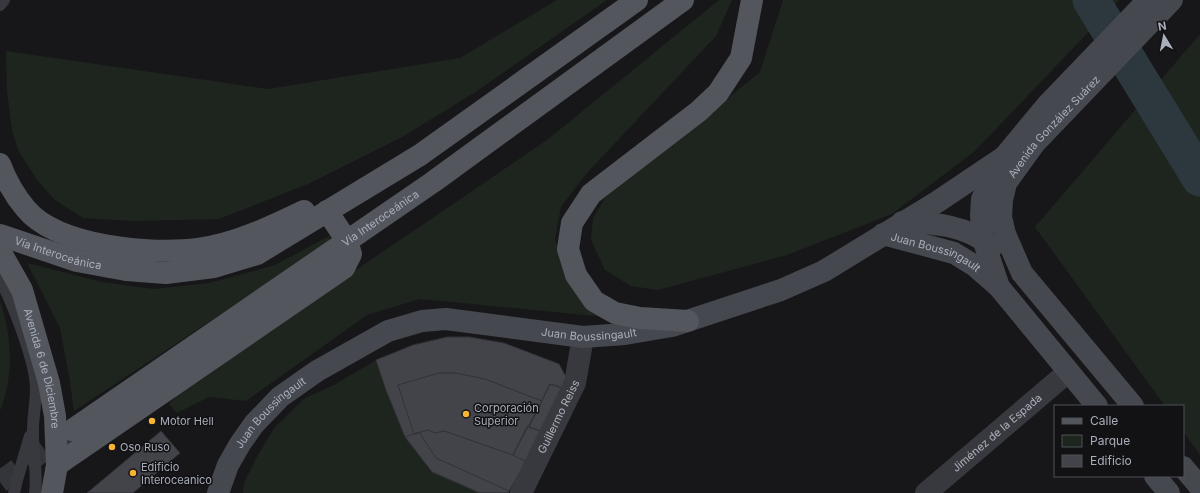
<svg xmlns="http://www.w3.org/2000/svg" width="1200" height="493" viewBox="0 0 1200 493" font-family="Inter,sans-serif">
<style>
.green{fill:#1d251e}
.lines{fill:none;stroke-linecap:round;stroke-linejoin:round}
.river{stroke:#2d373e;stroke-width:37}
.building{fill:#43444a;stroke:#313136}
.primary-tunnel{stroke:#34353a;stroke-width:22;stroke-dasharray:22 11;stroke-linecap:butt}
.service{stroke:#38393f;stroke-width:12}
.minor{stroke:#38393f;stroke-width:22}
.secondary{stroke:#46484f;stroke-width:22}
.primary{stroke:#54565e;stroke-width:22}
.poi-dot{fill:#f7b332;stroke:#121215;stroke-width:1.5}
.labels{text-anchor:middle;dominant-baseline:central;stroke-width:3;stroke-linejoin:round;paint-order:stroke}
.street-label{font-size:11px;fill:#a9aeba;stroke:#121215}
.poi-label{font-size:11px;fill:#a9aeba;stroke:#121215;text-anchor:start}
</style>
<rect width="100%" height="100%" fill="#17171a"/>
<path class="green" d="M 557,0 L 607,0 L 477,91 L 404,136 L 308,184 L 219,219 L 135,221 L 83,218 L 55,200 L 37,180 L 18,150 L 12,130 L 7,91 L 6,51 L 268,89 L 460,58 Z
M 719,0 L 732,0 L 716,36 L 586,174 L 561,207 L 555,239 L 564,266 L 605,317 L 420,299 L 367,315 L 246,401 L 209,397 L 177,413 L 169,404 L 184,387 L 547,140 Z
M 783,0 L 1119,0 L 975,151 L 892,214 L 787,255 L 658,290 L 631,286 L 605,270 L 591,240 L 593,218 L 605,198 L 760,72 Z
M 1200,34 L 1200,455 L 1183,431 L 1183,406 L 1165,406 L 1035,227 Z
M 331,235 L 329,243 L 74,411 L 69,375 L 60,328 L 27,263 L 102,282 L 154,289 L 209,283 L 275,265 Z
M 0,301 C 12,337 14,376 0,411 Z
M 376,360 L 405,437 L 431,472 L 480,493 L 243,493 L 244,483 L 258,455 L 275,427 L 305,398 L 334,385 Z"/>
<g class="lines">
<path class="river" d="M 1091,0 L 1200,178"/>
</g>
<path class="building" d="M 447,337 L 469,337 L 504,343 L 559,364 L 566,377 L 563,388 L 550,384 L 529,427 L 543,432 L 508,493 L 480,493 L 432,472 L 405,437 L 386,390 L 376,360 L 413,345 Z
M 439,373 L 456,373 L 485,379 L 542,401 L 513,455 L 444,431 L 435,433 L 428,430 L 414,434 L 398,385 Z
M 550,384 L 563,388 L 543,432 L 529,427 Z
M 527,426 L 543,432 L 527,462 L 513,455 Z
M 161,431 L 180,453 L 133,493 L 87,493 Z
M 419,432 L 436,458 L 509,491 L 508,493 L 480,493 L 432,472 L 405,437 Z"/>
<g class="lines">
<path class="primary-tunnel" d="M 0,482 L 69,432"/>
<path class="service" d="M 0,5 L 4,0
M 0,279 C 13,304 36,362 36,389 C 36,403 33,416 33,429 C 32,451 38,471 35,493
M 14,493 L 17,480 L 30,436"/>
<g class="minor">
<path id="s1" d="M 521,493 L 575,383 L 583,337"/>
<path id="s2" d="M 926,493 L 1068,372"/>
</g>
<g class="secondary">
<path d="M 902,222 C 935,223 967,225 992,247"/>
<path id="s3" d="M 883,234 L 954,253 L 975,266 L 999,287"/>
<path d="M 1097,406 L 999,287 L 983,239 L 981,216 L 982,199 L 1004,157 L 1048,104 L 1148,0"/>
<path id="s4" d="M 1133,406 L 1022,273 L 1005,234 L 1001,217 L 1002,200 L 1006,183 L 1034,144 L 1172,0"/>
<path d="M 1183,467 L 1200,487"/>
<path d="M 1155,476 L 1169,493"/>
<path id="s5" d="M 218,493 L 228,465 L 240,444 L 254,424 L 280,397 L 317,371 L 388,331 L 422,321 L 446,319 L 583,337 L 625,334 L 672,326 L 781,290 L 824,271 L 937,202 L 1004,157"/>
</g>
<g class="primary">
<path d="M 0,164 C 6,180 15,196 26,209 C 58,247 152,255 198,249 C 235,244 271,227 304,211"/>
<path id="s6" d="M 0,235 L 77,261 L 126,270 L 166,273 L 214,267 L 257,254 L 420,155 L 637,0"/>
<path id="s7" d="M 0,251 L 22,290 L 49,383 L 55,416 L 57,465 L 52,493"/>
<path d="M 688,321 L 640,318 L 615,313 L 594,301 L 576,275 L 568,249 L 572,223 L 591,194 L 699,111 L 718,93 L 741,58 L 752,0"/>
<path id="s8" d="M 72,430 L 433,182 L 683,0"/>
<path d="M 57,465 L 344,268 L 351,254 L 347,241 L 327,211"/>
</g>
</g>
<g class="poi-dot">
<circle cx="466" cy="414" r="4"/>
<circle cx="152" cy="421" r="4"/>
<circle cx="112" cy="447" r="4"/>
<circle cx="133" cy="473" r="4"/>
</g>
<g class="labels">
<g class="street-label">
<text stroke="none"><textPath href="#s4" startOffset="342">Avenida González Suárez</textPath></text>
<text stroke="none"><textPath href="#s8" startOffset="374">Vía Interoceánica</textPath></text>
<text stroke="none"><textPath href="#s6" startOffset="61">Vía Interoceánica</textPath></text>
<text stroke="none"><textPath href="#s3" startOffset="56">Juan Boussingault</textPath></text>
<text stroke="none"><textPath href="#s5" startOffset="446">Juan Boussingault</textPath></text>
<text stroke="none"><textPath href="#s7" startOffset="126">Avenida 6 de Diciembre</textPath></text>
<text stroke="none"><textPath href="#s5" startOffset="98">Juan Boussingault</textPath></text>
<text stroke="none"><textPath href="#s1" startOffset="85">Guillermo Reiss</textPath></text>
<text stroke="none"><textPath href="#s2" startOffset="93">Jiménez de la Espada</textPath></text>
</g>
<g class="poi-label">
<text x="474" y="408">Corporación<tspan x="474" dy="13">Superior</tspan></text>
<text x="160" y="421">Motor Hell</text>
<text x="120" y="447">Oso Ruso</text>
<text x="141" y="467">Edificio<tspan x="141" dy="13">Interoceanico</tspan></text>
</g>
</g>
<rect x="1054" y="405" width="130" height="72" fill="#121215" stroke="#4e5057"/>
<rect x="1062" y="418" width="20" height="6" fill="#54565e" stroke="#4e5057"/>
<text x="1090" y="425" font-size="12" fill="#a9aeba">Calle</text>
<rect x="1062" y="435" width="20" height="12" fill="#1d251e" stroke="#4e5057"/>
<text x="1090" y="445" font-size="12" fill="#a9aeba">Parque</text>
<rect x="1062" y="455" width="20" height="12" fill="#43444a" stroke="#4e5057"/>
<text x="1090" y="465" font-size="12" fill="#a9aeba">Edificio</text>
<g transform="translate(1164 36) rotate(350)" stroke="#121215" stroke-width="3" paint-order="stroke">
<path d="M0-3L7 15L0 10L-7 15Z" fill="#a9aeba"/>
<text y="-6" font-size="11" font-weight="bold" text-anchor="middle" fill="#a9aeba">N</text>
</g>
</svg>
